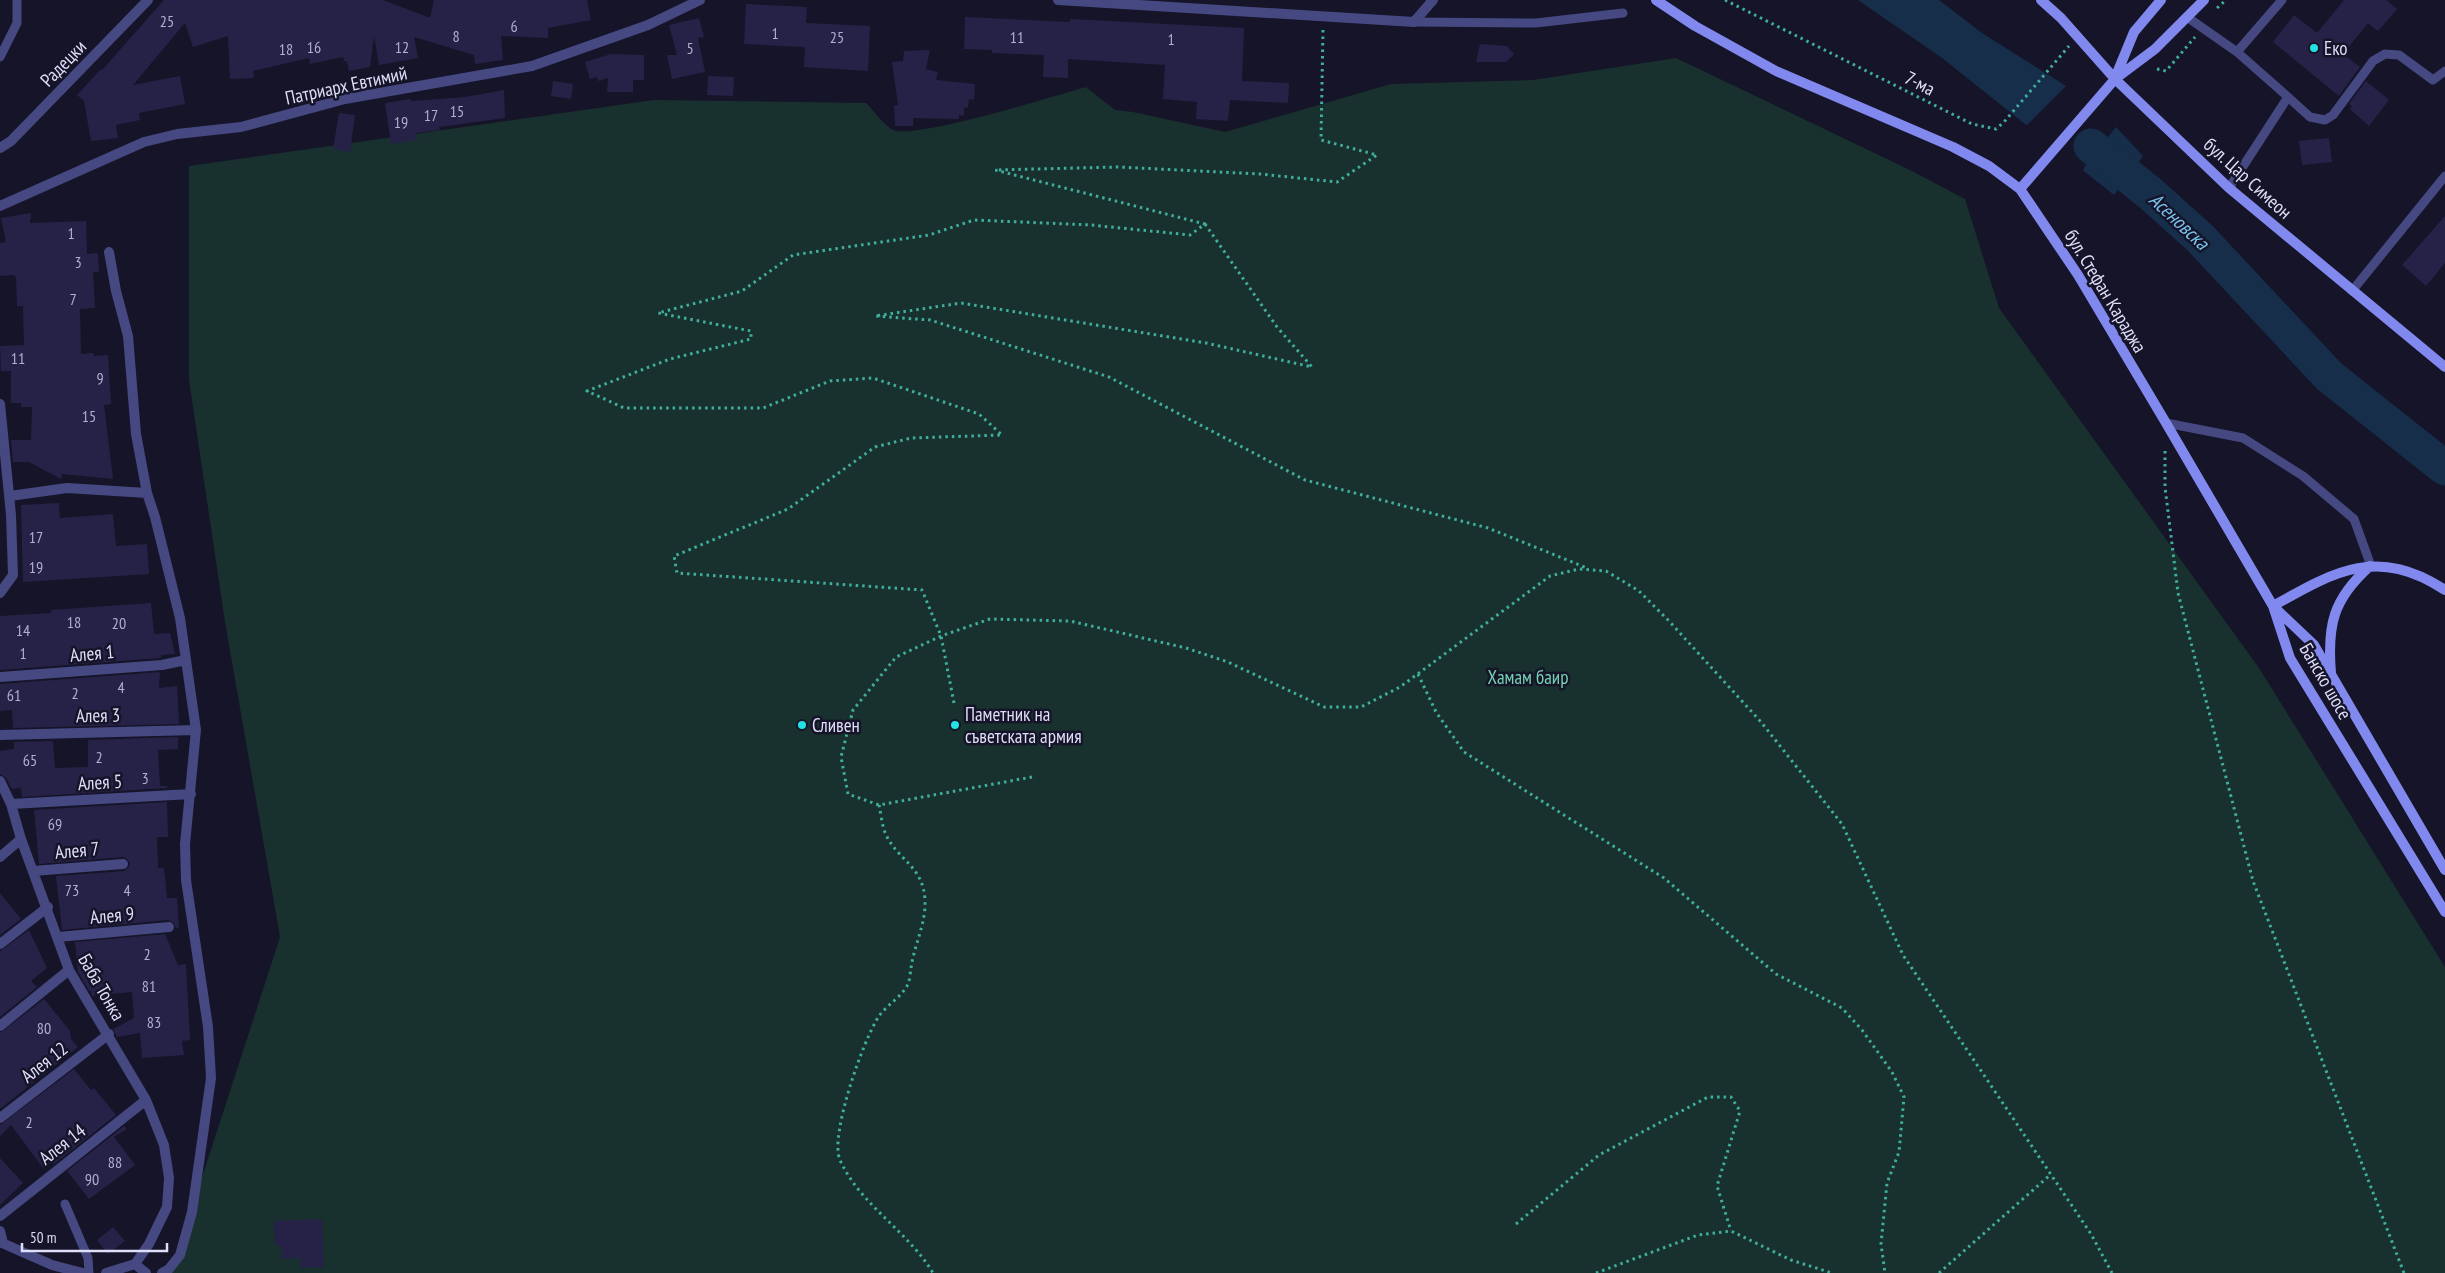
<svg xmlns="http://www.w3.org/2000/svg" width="2445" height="1273" viewBox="0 0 2445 1273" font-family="'PT Sans Narrow',sans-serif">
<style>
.green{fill:#18312e}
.water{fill:#162e4a}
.pier{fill:#151428}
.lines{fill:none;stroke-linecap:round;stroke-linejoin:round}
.river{stroke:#162e4a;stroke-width:35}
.building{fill:#262247}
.path{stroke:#40ae9d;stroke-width:3;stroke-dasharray:2.5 4;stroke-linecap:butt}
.lane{stroke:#454881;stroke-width:9}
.street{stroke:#454881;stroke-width:10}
.secondary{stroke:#8189ef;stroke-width:10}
.poi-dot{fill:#22e2e4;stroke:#151428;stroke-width:2}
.labels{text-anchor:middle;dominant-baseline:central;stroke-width:5;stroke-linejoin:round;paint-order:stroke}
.number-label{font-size:16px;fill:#b1b0ce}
.poi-label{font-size:19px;fill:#dfdffb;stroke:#151428;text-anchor:start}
.street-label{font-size:19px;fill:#dfdffb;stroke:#151428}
.park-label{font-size:19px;fill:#73d3b2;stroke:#151428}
.water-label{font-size:20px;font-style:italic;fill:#79c3ee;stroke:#151428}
</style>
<rect width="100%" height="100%" fill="#151428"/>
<path class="green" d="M 1676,58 L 1912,171 L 1965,199 L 1999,308 L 2259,668 L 2445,967 L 2445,1273 L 171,1273 L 280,937 L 225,622 L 189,380 L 189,166 L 654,100 L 866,103 C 872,109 886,127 893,130 C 917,139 1054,96 1086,87 L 1115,110 L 1133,112 L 1225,132 L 1391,84 L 1533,80 Z"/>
<path class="water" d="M 1858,0 L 1939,0 L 1982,33 L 2066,86 L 2116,127 L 2143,156 L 2114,195 L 1942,58 Z"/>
<path class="pier" d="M 2066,86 L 2116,127 L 2085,166 L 2082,173 L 2025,127 Z"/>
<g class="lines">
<path class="river" d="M 2091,146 L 2151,194 L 2200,238 L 2329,376 L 2445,468"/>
</g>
<path class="building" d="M 164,0 L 383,0 L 430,18 L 434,0 L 587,0 L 591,20 L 548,28 L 548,38 L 501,36 L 503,60 L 475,64 L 474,55 L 414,37 L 418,58 L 379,65 L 374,36 L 370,67 L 349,71 L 347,61 L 344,61 L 343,57 L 310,64 L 309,58 L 253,71 L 254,78 L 230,79 L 228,36 L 193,47 L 185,23 L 133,85 L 180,76 L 185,104 L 139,113 L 140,120 L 116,125 L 118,138 L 91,141 L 84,101 L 77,95 L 101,69 L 102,70 Z
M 2344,0 L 2386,0 L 2397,9 L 2378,31 L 2368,23 L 2343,54 L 2360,67 L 2339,96 L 2273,42 L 2294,15 L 2317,33 Z
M 746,4 L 807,7 L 806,23 L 870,26 L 868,71 L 804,67 L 805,47 L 744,44 Z
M 965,17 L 1070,22 L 1070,19 L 1244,28 L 1242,81 L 1289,83 L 1288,103 L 1230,100 L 1228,121 L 1196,119 L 1197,102 L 1163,99 L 1165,65 L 1068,59 L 1068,78 L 1043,77 L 1044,55 L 992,53 L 992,50 L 964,49 Z
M 699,18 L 704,37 L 698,38 L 705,72 L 672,79 L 667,55 L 677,55 L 669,25 Z
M 1480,44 L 1507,46 L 1514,54 L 1506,62 L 1476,62 Z
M 930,50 L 926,69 L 938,72 L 936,80 L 975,84 L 974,100 L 969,99 L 968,108 L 964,107 L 964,116 L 959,115 L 959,119 L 913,118 L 913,126 L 895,126 L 894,105 L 898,105 L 892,62 L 903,61 L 904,51 Z
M 611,54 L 644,55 L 644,80 L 633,80 L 633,92 L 607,92 L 608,78 L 598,81 L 597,77 L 590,79 L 585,62 Z
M 708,76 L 734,77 L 733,96 L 707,95 Z
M 553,81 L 573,84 L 571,99 L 551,96 Z
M 2366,81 L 2389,100 L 2369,126 L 2350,109 L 2352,106 L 2349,104 Z
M 504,90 L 505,118 L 439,127 L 440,130 L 416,133 L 417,140 L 391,144 L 385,103 L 411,99 L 411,101 L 465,97 Z
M 339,113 L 355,115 L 350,152 L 333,149 Z
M 2329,138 L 2332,162 L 2302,165 L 2299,141 Z
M 31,213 L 30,223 L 86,221 L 87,254 L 98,253 L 99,272 L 93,272 L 95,308 L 80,309 L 81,354 L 93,353 L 94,356 L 108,355 L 111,404 L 104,405 L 113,479 L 62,474 L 61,479 L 29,462 L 13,462 L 11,440 L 31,440 L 32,407 L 21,407 L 21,403 L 11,403 L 11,371 L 1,371 L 0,346 L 24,345 L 23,306 L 17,306 L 16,277 L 14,275 L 0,276 L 0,243 L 6,242 L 1,218 Z
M 2445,216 L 2445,263 L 2426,286 L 2402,265 Z
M 59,503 L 60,518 L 113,514 L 116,546 L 147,544 L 149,574 L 23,582 L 21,505 Z
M 151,603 L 154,634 L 170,633 L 175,654 L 161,655 L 161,658 L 0,670 L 0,616 L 51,613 L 51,610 Z
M 160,672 L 159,688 L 177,686 L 179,724 L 13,728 L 12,710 L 0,711 L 0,684 Z
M 178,737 L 178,749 L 158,750 L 160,786 L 167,786 L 167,788 L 22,797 L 21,788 L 12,789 L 6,778 L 0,774 L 0,751 L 14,749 L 14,742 L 53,741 L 55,768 L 88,767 L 88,740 Z
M 167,802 L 168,837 L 157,837 L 158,868 L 164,868 L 167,898 L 177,898 L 179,928 L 176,928 L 174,923 L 168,920 L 62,930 L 56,876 L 124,871 L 129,867 L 130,863 L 126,858 L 122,857 L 39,864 L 34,810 Z
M 0,893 L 21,919 L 0,935 Z
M 29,930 L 47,968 L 31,981 L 37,987 L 0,1017 L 0,951 Z
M 165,934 L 178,965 L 186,964 L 190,1040 L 182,1041 L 184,1055 L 142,1058 L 140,1033 L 117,1037 L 113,1029 L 134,1018 L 132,992 L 92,996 L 91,991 L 89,991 L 78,972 L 75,942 Z
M 44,999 L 70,1031 L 71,1039 L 78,1047 L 0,1109 L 0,1033 Z
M 74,1069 L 91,1090 L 94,1088 L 116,1115 L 54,1164 L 52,1162 L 43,1168 L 11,1125 L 0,1136 L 0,1125 Z
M 124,1126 L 127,1129 L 114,1137 L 135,1165 L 89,1199 L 67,1171 Z
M 0,1158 L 23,1183 L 0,1205 Z
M 322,1219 L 324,1267 L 301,1268 L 300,1258 L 282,1259 L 281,1245 L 275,1246 L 274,1221 Z
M 113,1227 L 125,1241 L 108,1254 L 97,1240 Z"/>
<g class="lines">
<path class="path" d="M 1725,0 L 1972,124 L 1996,129 L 2004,122 L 2069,46
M 2217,8 L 2226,0
M 2157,69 L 2166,71 L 2195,37
M 1205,224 L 1277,327 L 1312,367 L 1206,343 L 961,303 L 875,316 L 930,320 L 1109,377 L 1305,480 L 1488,528 L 1587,568
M 2165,451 L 2165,487 L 2178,593 L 2253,881 L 2404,1273
M 1418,674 L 1436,712 L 1464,752 L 1664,878 L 1776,974 L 1842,1008 L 1862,1030 L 1892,1072 L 1904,1097 L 1899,1152 L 1887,1183 L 1881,1244 L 1885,1273
M 954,703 L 941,636 L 922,590 L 677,573 L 674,556 L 788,509 L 875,447 L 911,438 L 1002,435 L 979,414 L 873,378 L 830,381 L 763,408 L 624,408 L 587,391 L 670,359 L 751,339 L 751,331 L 658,313 L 742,291 L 793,255 L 929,235 L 974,220 L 1091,225 L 1190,235 L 1205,224 L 995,170 L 1118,167 L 1260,174 L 1337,182 L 1377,155 L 1321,140 L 1323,29
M 1032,777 L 879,805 L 848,794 L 841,757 L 853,710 L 896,657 L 941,636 L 990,619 L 1070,621 L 1186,648 L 1228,662 L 1324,707 L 1361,707 L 1400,687 L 1550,576 L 1579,569 L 1606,571 L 1639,591 L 1669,621 L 1761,722 L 1842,824 L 1903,955 L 2091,1234 L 2112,1273
M 879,805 C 881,814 882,826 886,835 C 899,861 924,867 925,901 C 926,923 914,946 911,968 C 910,973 910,981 907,986 C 900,998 887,1005 879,1016 C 864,1038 829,1136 840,1160 C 860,1205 908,1231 933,1273
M 1516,1224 L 1599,1155 L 1708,1097 L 1731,1097 L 1740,1111 L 1717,1186 L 1731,1231
M 1596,1273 L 1698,1235 L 1731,1231 L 1791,1260 L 1832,1273
M 1939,1273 L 2050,1175"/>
<path class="lane" d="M 2187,17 L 2237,52 L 2288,97 L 2229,188
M 1414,22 L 1536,23 L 1623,13
M 2237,52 L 2282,0
M 0,57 L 17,23 L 17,0
M 2288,97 L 2310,117 L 2325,120 L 2333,115 L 2373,61 L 2385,54 L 2399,55 L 2433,80 L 2445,71
M 2352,291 L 2445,176
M 2166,423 L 2243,438 L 2303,476 L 2354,519 L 2371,566
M 65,1204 L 88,1258 L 89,1273"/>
<path class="street" d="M 1058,0 L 1414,22 L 1433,0
M 0,148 L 11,141 L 148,0
M 0,206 L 144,142 L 177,134 L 241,127 L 345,99 L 532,66 L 648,25 L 700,0
M 109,252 L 116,291 L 128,336 L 136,434 L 147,493
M 0,404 L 11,515 L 13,575 L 0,593
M 10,496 L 67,488 L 147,493 L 155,517 L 180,618 L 196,730 L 185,844 L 186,880 L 208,1027 L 211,1078 L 192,1212 L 180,1255 L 169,1269 L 162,1273
M 0,677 L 162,665 L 186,660
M 0,735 L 196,730
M 0,781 L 11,804 L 21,839 L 69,970 L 146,1100 L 164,1145 L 169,1178 L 167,1207 L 149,1244 L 135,1264 L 106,1273
M 11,804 L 191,794
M 0,857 L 21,839
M 33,871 L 123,864
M 58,937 L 169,927
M 0,944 L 48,907
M 0,1026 L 69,970
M 0,1118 L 109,1034
M 0,1216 L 146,1100
M 0,1231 L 3,1243
M 0,1242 L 52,1265 L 83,1273
M 135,1264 L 146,1273"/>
<path class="secondary" d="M 1656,0 L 1695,26 L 1776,71 L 1953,147 L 1989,166 L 2020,189 L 2078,275 L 2166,423 L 2273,606 L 2290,658 L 2445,912
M 2041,0 L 2061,18 L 2115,79 L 2229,188 L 2445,367
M 2115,78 L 2134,32 L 2161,0
M 2020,189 L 2115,79 L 2155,49 L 2204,0
M 2273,606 C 2335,571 2377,546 2445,590
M 2275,608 L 2314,645 L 2445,870
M 2331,673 C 2327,625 2333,599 2370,566"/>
</g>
<g class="poi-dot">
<circle cx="2314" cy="48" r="5"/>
<circle cx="802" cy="725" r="5"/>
<circle cx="955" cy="725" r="5"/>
</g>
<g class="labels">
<g class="number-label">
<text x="167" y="21">25</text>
<text x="514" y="26">6</text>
<text x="775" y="33">1</text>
<text x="456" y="36">8</text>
<text x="837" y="37">25</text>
<text x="1017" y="37">11</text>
<text x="1171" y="39">1</text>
<text x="314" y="47">16</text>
<text x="402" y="47">12</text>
<text x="690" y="48">5</text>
<text x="286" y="49">18</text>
<text x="457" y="111">15</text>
<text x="431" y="115">17</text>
<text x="401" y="122">19</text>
<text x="71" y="233">1</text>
<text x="78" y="262">3</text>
<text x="73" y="299">7</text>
<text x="18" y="358">11</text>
<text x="100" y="378">9</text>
<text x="89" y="416">15</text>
<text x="36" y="537">17</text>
<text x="36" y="567">19</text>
<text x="74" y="622">18</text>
<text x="119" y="623">20</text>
<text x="23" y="630">14</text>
<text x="23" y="653">1</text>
<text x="121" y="687">4</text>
<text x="75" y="693">2</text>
<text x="14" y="695">61</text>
<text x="99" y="757">2</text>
<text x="30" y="760">65</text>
<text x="145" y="778">3</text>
<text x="55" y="824">69</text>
<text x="72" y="890">73</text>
<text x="127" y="890">4</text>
<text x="147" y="954">2</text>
<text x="149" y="986">81</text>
<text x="154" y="1022">83</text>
<text x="44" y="1028">80</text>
<text x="29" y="1122">2</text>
<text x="115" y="1162">88</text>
<text x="92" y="1179">90</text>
</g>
<g class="poi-label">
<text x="2324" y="48">Еко</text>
<text x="965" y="714">Паметник на<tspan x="965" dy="22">съветската армия</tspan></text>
<text x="812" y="725">Сливен</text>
</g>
<g class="street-label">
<text transform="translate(63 63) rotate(-46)">Радецки</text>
<text transform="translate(1920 83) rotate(27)">7-ма</text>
<text transform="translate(346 85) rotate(-12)">Патриарх Евтимий</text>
<text transform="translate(2248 178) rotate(42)">бул. Цар Симеон</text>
<text transform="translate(2106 291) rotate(59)">бул. Стефан Караджа</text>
<text transform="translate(92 653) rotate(-5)">Алея 1</text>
<text transform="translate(2326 681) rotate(60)">Банско шосе</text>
<text transform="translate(98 715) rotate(-1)">Алея 3</text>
<text transform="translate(100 782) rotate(-3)">Алея 5</text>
<text transform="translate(77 850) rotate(-5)">Алея 7</text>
<text transform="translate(112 915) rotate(-5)">Алея 9</text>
<text transform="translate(102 987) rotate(60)">Баба Тонка</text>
<text transform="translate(44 1062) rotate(-38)">Алея 12</text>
<text transform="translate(62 1144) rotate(-38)">Алея 14</text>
</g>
<g class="park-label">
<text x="1528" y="677">Хамам баир</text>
</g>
<g class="water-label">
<text transform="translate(2179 221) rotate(43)">Асеновска</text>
</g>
</g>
<path d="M22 1243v8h145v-8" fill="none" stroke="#dfdffb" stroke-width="2.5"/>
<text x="30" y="1243" font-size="15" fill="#dfdffb" stroke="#151428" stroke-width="4" paint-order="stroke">50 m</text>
</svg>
